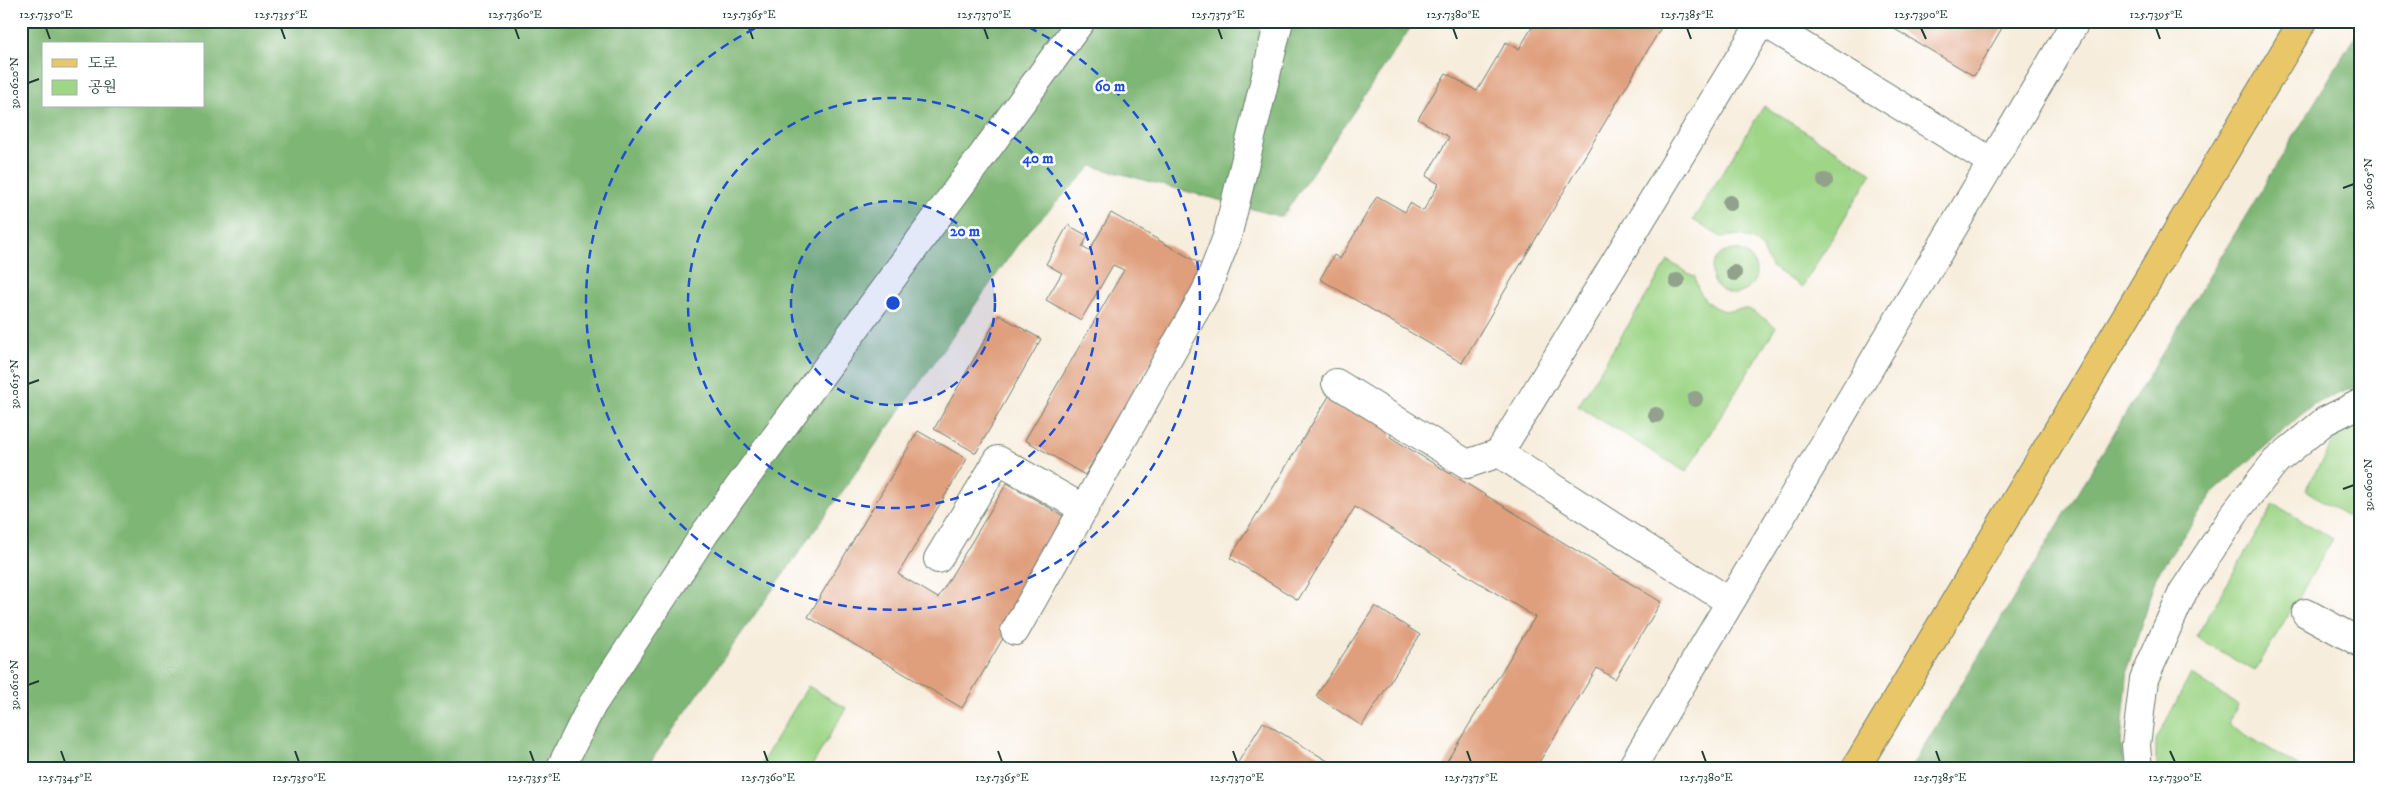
<svg xmlns="http://www.w3.org/2000/svg" width="2382" height="790" viewBox="0 0 2382 790" font-family="'IM FELL DW Pica','Noto Serif KR',serif">
<style>
.green{fill:#9ed587;stroke:#5e895e}
.forest{fill:#7eb674;stroke:#4e7a54;fill-rule:evenodd}
.building{fill:#df9e7b}
.lines{fill:none;stroke-linecap:round;stroke-linejoin:round}
.minor-casing{stroke:#6b7b6f;stroke-width:30}
.major-casing{stroke:#6b7b6f;stroke-width:30}
.minor{stroke:#fff;stroke-width:28}
.major{stroke:#e9c769;stroke-width:28}
.tree{fill:#92a18c}
.ticks{fill:none;stroke:#1f3d34;stroke-width:2}
.ring{fill:none;stroke:#1d4ed8;stroke-width:2.5;stroke-dasharray:9 6}
.centre{fill:#1d4ed8;stroke:#fff;stroke-width:2.5}
.ring-label{font-size:15px;text-anchor:middle;font-weight:bold;fill:#1d4ed8;stroke:#fff;stroke-width:5;stroke-linejoin:round;paint-order:stroke}
.neatline{fill:none;stroke:#1f3d34;stroke-width:2}
.ticks-label{font-size:12px;text-anchor:middle;fill:#1f3d34}
</style>
<rect width="100%" height="100%" fill="#fff"/>
<filter id="ink" filterUnits="userSpaceOnUse"><feTurbulence type="fractalNoise" baseFrequency=".02" numOctaves="2"/><feDisplacementMap in="SourceGraphic" scale="10" xChannelSelector="R" yChannelSelector="G"/><feConvolveMatrix kernelMatrix="1 2 1 2 8 2 1 2 1" color-interpolation-filters="sRGB"/></filter>
<filter id="wash" filterUnits="userSpaceOnUse"><feTurbulence type="fractalNoise" baseFrequency=".0096" numOctaves="4" result="noise"/><feDisplacementMap in="SourceGraphic" scale="20" xChannelSelector="R" yChannelSelector="G"/><feGaussianBlur stdDeviation="1.12" result="paint"/><feColorMatrix in="noise" values="0 0 0 0 0 0 0 0 0 0 0 0 0 0 0 0 0 1.4 0 .05"/><feComposite in="paint" operator="in"/></filter>
<g filter="url(#wash)">
<rect width="100%" height="100%" fill="#f7eddd"/>
<path class="green" d="M 1764,106 L 1872,173 L 1802,287 L 1771,267 L 1763,249 L 1753,240 L 1741,235 L 1721,237 L 1693,220 Z
M1712 272a22 22 0 1 1 44 0a22 22 0 1 1-44 0Z
M 1668,261 L 1695,277 C 1697,293 1709,309 1727,311 C 1734,311 1740,308 1746,309 C 1752,309 1770,323 1776,327 L 1686,472 L 1578,406 Z
M 2361,421 L 2361,505 L 2353,520 L 2305,490 L 2338,433 Z
M 2274,504 L 2333,539 L 2255,671 L 2196,637 Z
M 2191,674 L 2238,705 L 2228,724 L 2303,769 L 2156,769 L 2156,740 Z
M 808,686 L 846,708 L 810,769 L 758,769 Z"/>
<path class="forest" d="M 21,21 L 1415,21 L 1282,217 L 1092,166 L 1024,236 L 645,769 L 21,769 ZM 44,44 L 204,44 L 204,106 L 44,106 Z
M 2361,26 L 2361,384 L 2312,405 L 2214,492 L 2156,576 L 2128,667 L 2121,744 L 2124,769 L 1910,769 Z"/>
<g id="blocks">
<path class="building" d="M 1529,21 L 1665,21 L 1462,363 L 1320,279 L 1334,255 L 1340,259 L 1377,196 L 1405,212 L 1410,203 L 1423,211 L 1439,184 L 1426,176 L 1449,137 L 1418,119 L 1446,73 L 1477,91 L 1506,42 L 1519,49 L 1534,24 Z
M 1881,21 L 2006,21 L 1974,76 Z
M 1111,213 L 1206,267 L 1085,475 L 1025,440 L 1124,270 L 1113,265 L 1081,320 L 1046,300 L 1062,273 L 1046,264 L 1068,225 L 1088,236 L 1082,247 L 1089,251 Z
M 999,315 L 1041,339 L 976,453 L 934,429 Z
M 1334,388 L 1396,426 L 1390,437 L 1661,602 L 1615,679 L 1597,668 L 1535,769 L 1442,769 L 1535,617 L 1355,507 L 1298,600 L 1230,558 Z
M 918,431 L 967,459 L 898,574 L 938,598 L 1007,483 L 1072,521 L 962,708 L 808,617 Z
M 1375,606 L 1420,635 L 1362,726 L 1316,696 Z
M 1263,722 L 1341,769 L 1234,769 Z"/>
</g>
</g>
<g filter="url(#ink)">
<use href="#blocks" fill-opacity="0" stroke="#6b7b6f" stroke-width="1"/>
<g class="lines">
<defs>
<path id="minor" d="M 1762,21 L 1992,162
M 1336,383 L 1467,464 L 1499,453 L 1762,21
M 1499,453 L 1730,602
M 938,559 L 998,460 L 1084,509
M 2306,613 L 2361,643
M 1015,631 L 1206,291 L 1227,237 L 1279,21
M 560,769 L 592,705 L 705,533 L 1081,21
M 1631,769 L 2076,21
M 2138,769 L 2136,745 L 2144,679 L 2183,592 L 2237,510 L 2276,461 L 2325,421 L 2361,403"/>
<path id="major" d="M 1855,769 L 2303,21"/>
</defs>
<use href="#minor" class="minor-casing"/>
<use href="#major" class="major-casing"/>
<use href="#minor" class="minor"/>
<use href="#major" class="major"/>
</g>
<g class="tree">
<circle cx="1825" cy="181" r="8"/>
<circle cx="1730" cy="203" r="8"/>
<circle cx="1734" cy="273" r="8"/>
<circle cx="1677" cy="281" r="8"/>
<circle cx="1695" cy="399" r="8"/>
<circle cx="1656" cy="415" r="8"/>
</g>
</g>
<path class="ticks" d="M 46,28 L 50,39M 281,28 L 285,39M 515,28 L 519,39M 749,28 L 753,39M 984,28 L 988,39M 1218,28 L 1222,39M 1453,28 L 1457,39M 1687,28 L 1691,39M 1921,28 L 1926,39M 2156,28 L 2160,39M 28,83 L 39,79M 2343,188 L 2354,184M 28,384 L 39,380M 2343,489 L 2354,485M 28,685 L 39,681M 61,751 L 65,762M 295,751 L 299,762M 530,751 L 534,762M 764,751 L 768,762M 998,751 L 1002,762M 1233,751 L 1237,762M 1467,751 L 1471,762M 1702,751 L 1706,762M 1936,751 L 1940,762M 2170,751 L 2175,762"/>
<circle cx="893" cy="303" r="102" fill="#1d4ed8" fill-opacity=".12"/>
<g class="ring">
<circle cx="893" cy="303" r="102"/>
<circle cx="893" cy="303" r="205"/>
<path d="M1015 21A307 307 0 1 1 771 21"/>
</g>
<circle cx="893" cy="303" r="8" class="centre"/>
<g class="ring-label">
<text x="1110" y="91">60 m</text>
<text x="1038" y="163">40 m</text>
<text x="965" y="236">20 m</text>
</g>
<rect width="2382" height="790" fill="none" stroke="#fff" stroke-width="55"/>
<rect x="42" y="42" width="162" height="65" fill="#ffffff" stroke="#a5b1ae"/>
<rect x="52" y="59" width="25" height="8" fill="#e9c769" stroke="#a5b1ae"/>
<text x="88" y="68" font-size="15" fill="#1f3d34">도로</text>
<rect x="52" y="80" width="25" height="15" fill="#9ed587" stroke="#a5b1ae"/>
<text x="88" y="92" font-size="15" fill="#1f3d34">공원</text>
<rect x="28" y="28" width="2326" height="734" class="neatline"/>
<g class="ticks-label">
<text x="46" y="18">125.7350°E</text>
<text x="281" y="18">125.7355°E</text>
<text x="515" y="18">125.7360°E</text>
<text x="749" y="18">125.7365°E</text>
<text x="984" y="18">125.7370°E</text>
<text x="1218" y="18">125.7375°E</text>
<text x="1453" y="18">125.7380°E</text>
<text x="1687" y="18">125.7385°E</text>
<text x="1921" y="18">125.7390°E</text>
<text x="2156" y="18">125.7395°E</text>
<text transform="translate(14 83) rotate(-90)" y="4">39.0620°N</text>
<text transform="translate(2368 184) rotate(-90)" y="4">39.0605°N</text>
<text transform="translate(14 384) rotate(-90)" y="4">39.0615°N</text>
<text transform="translate(2368 485) rotate(-90)" y="4">39.0600°N</text>
<text transform="translate(14 685) rotate(-90)" y="4">39.0610°N</text>
<text x="65" y="781">125.7345°E</text>
<text x="299" y="781">125.7350°E</text>
<text x="534" y="781">125.7355°E</text>
<text x="768" y="781">125.7360°E</text>
<text x="1002" y="781">125.7365°E</text>
<text x="1237" y="781">125.7370°E</text>
<text x="1471" y="781">125.7375°E</text>
<text x="1706" y="781">125.7380°E</text>
<text x="1940" y="781">125.7385°E</text>
<text x="2175" y="781">125.7390°E</text>
</g>
</svg>
